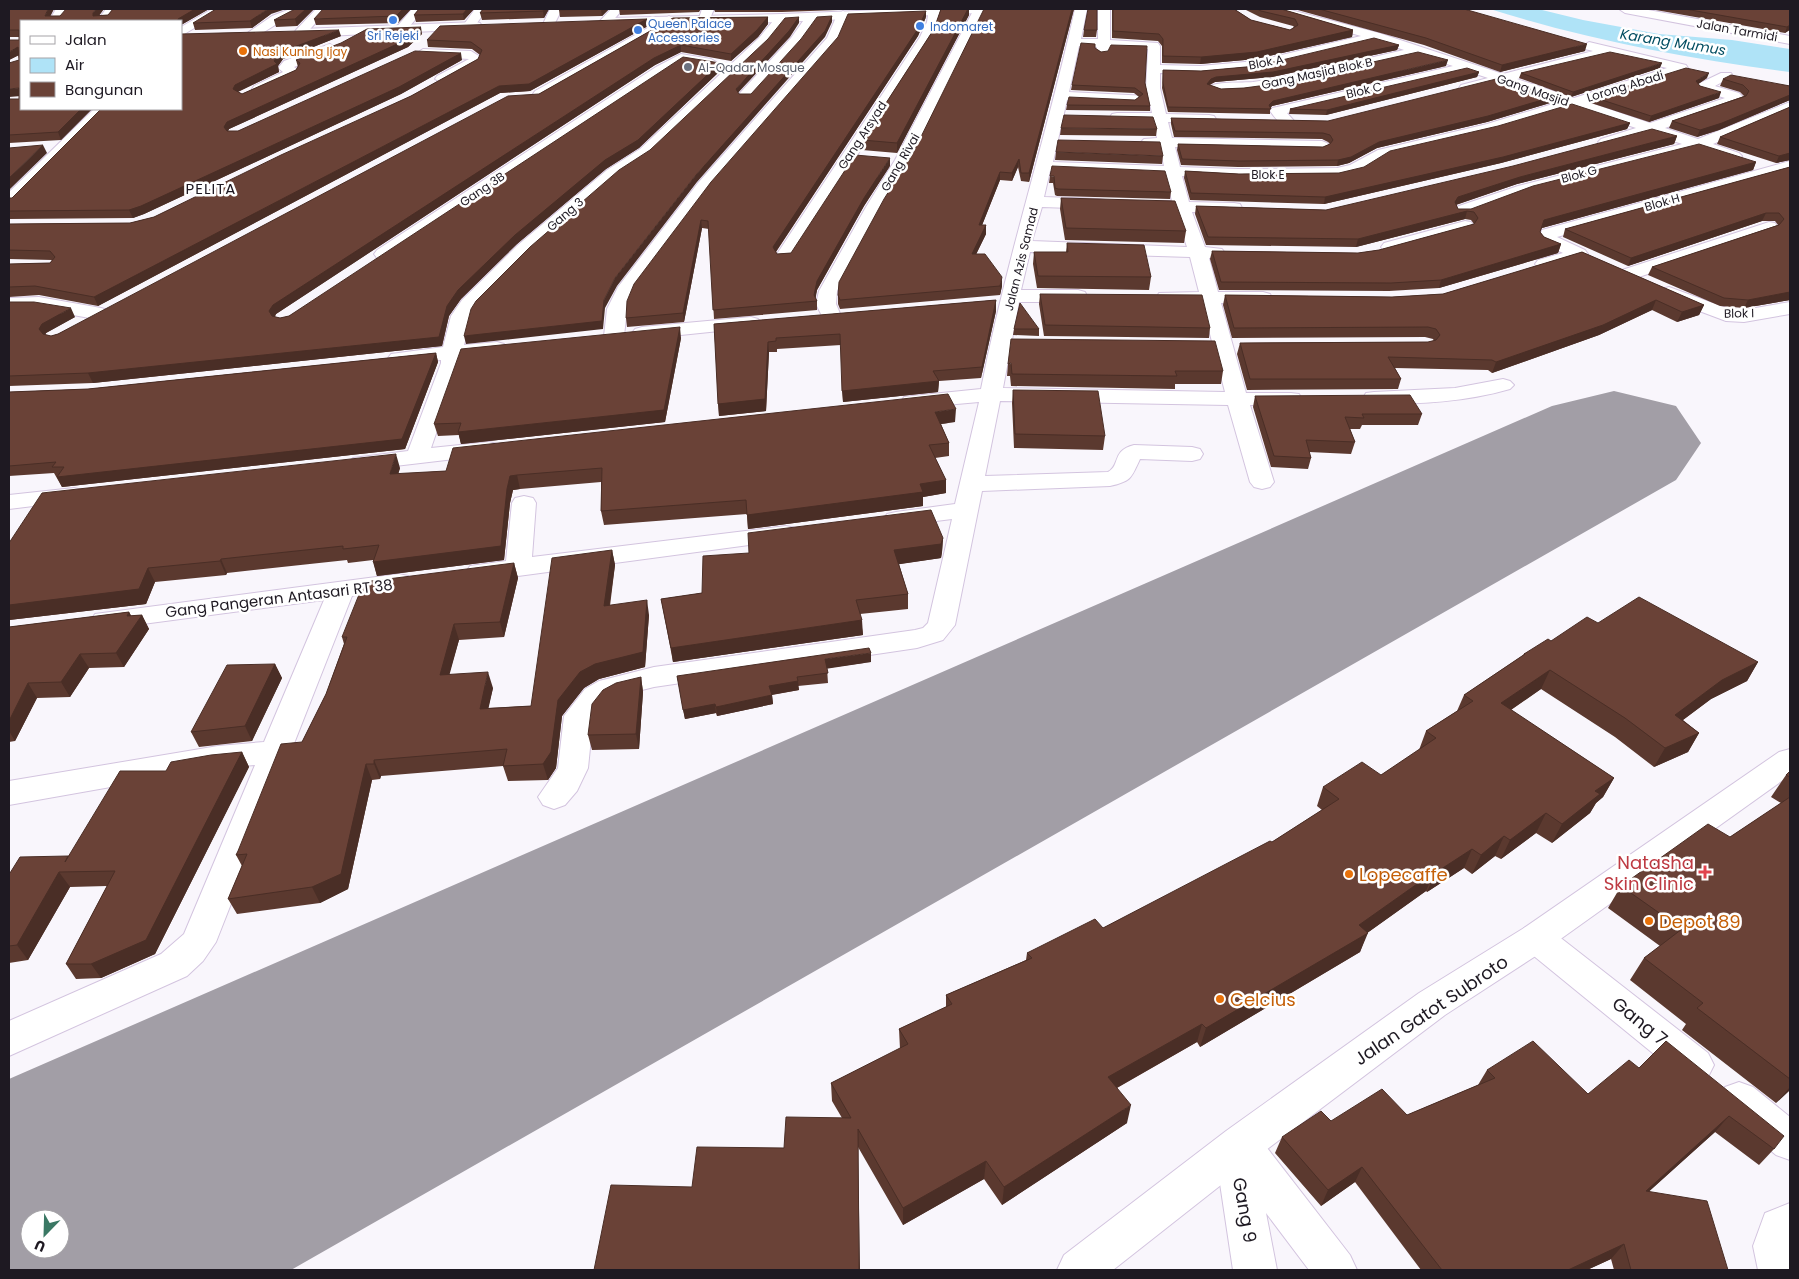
<svg xmlns="http://www.w3.org/2000/svg" width="1799" height="1279" viewBox="0 0 1799 1279" font-family="Poppins,sans-serif">
<style>
.water{fill:#afe3f7}
.lines{fill:none;stroke-linecap:round;stroke-linejoin:round}
.runway{fill:#a29ea6;fill-rule:evenodd}
.minor-casing{stroke:#d3c4df;stroke-width:2}
.tertiary-casing{stroke:#d3c4df;stroke-width:2}
.minor{fill:#fff;fill-rule:evenodd}
.tertiary{fill:#fff;fill-rule:evenodd}
.wall{fill:#5b392f}
.shaded-wall{fill:#4a2e26}
.building{fill:#6a4237;stroke:#4a2e26}
.shop-dot{fill:#3f7fe0;stroke:#fff;stroke-width:2}
.food-dot{fill:#e8710a;stroke:#fff;stroke-width:2}
.worship-dot{fill:#6b7280;stroke:#fff;stroke-width:2}
.health-dot{fill:#e0444e;stroke:#fff;stroke-width:2}
.labels{text-anchor:middle;dominant-baseline:central;stroke-width:5;stroke-linejoin:round;paint-order:stroke}
.far-shop-label{font-size:12px;fill:#366cbe;stroke:#fff;text-anchor:start}
.far-street-label{font-size:12px;fill:#1e1922;stroke:#fff}
.far-food-label{font-size:12px;fill:#c56008;stroke:#fff;text-anchor:start}
.far-worship-label{font-size:12px;fill:#5b616d;stroke:#fff;text-anchor:start}
.far-water-label{font-size:14px;font-style:italic;fill:#024d61;stroke:#fff}
.far-quarter-label{font-size:15px;letter-spacing:1px;fill:#1e1922;stroke:#fff}
.street-label{font-size:15px;fill:#1e1922;stroke:#fff}
.near-health-label{font-size:18px;fill:#be3a42;stroke:#fff;text-anchor:end}
.near-food-label{font-size:18px;fill:#c56008;stroke:#fff;text-anchor:start}
.near-street-label{font-size:18px;fill:#1e1922;stroke:#fff}
</style>
<rect width="100%" height="100%" fill="#f9f6fc"/>
<path class="water" d="M 1490,9 L 1538,9 L 1583,20 L 1659,34 L 1732,40 L 1790,49 L 1790,72 C 1689,59 1588,40 1490,9 Z"/>
<g class="lines">
<path class="runway" d="M 1614,391 L 1676,406 L 1701,443 L 1676,480 L 291,1270 L 9,1270 L 9,1079 L 1552,406 ZM 30,1219 L 60,1219 L 60,1249 L 30,1249 Z"/>
<defs>
<path id="minor" d="M 56,9 L 68,9 L 67,14 L 61,21 L 49,21 Z
M 106,9 L 118,9 L 109,21 L 97,21 Z
M 212,9 L 226,9 L 181,36 L 181,27 Z
M 290,9 L 306,9 L 280,22 L 256,37 L 252,38 L 246,34 L 272,16 Z
M 316,9 L 328,9 L 304,36 L 296,36 L 294,33 L 296,30 Z
M 412,9 L 424,9 L 405,32 L 397,32 L 395,29 Z
M 475,9 L 487,9 L 472,30 L 464,30 L 462,27 Z
M 550,9 L 562,9 L 553,27 L 549,28 L 543,24 Z
M 611,9 L 623,9 L 609,25 L 601,25 L 599,22 Z
M 702,9 L 714,9 L 709,21 L 701,21 L 699,18 Z
M 929,9 L 937,9 C 942,19 937,27 932,37 L 790,261 L 784,262 L 778,261 L 775,257 L 920,37 L 927,22 Z
M 974,9 L 986,9 L 911,160 L 882,207 L 837,291 L 836,304 L 841,316 L 838,320 L 831,322 L 824,320 L 816,304 L 819,291 L 866,207 L 895,160 Z
M 1075,9 L 1087,9 L 1081,39 L 1098,39 L 1098,9 L 1110,9 L 1110,40 L 1158,43 L 1160,46 L 1160,65 L 1200,66 L 1256,61 L 1361,36 L 1272,11 L 1270,9 L 1287,9 L 1379,33 L 1503,74 L 1593,51 L 1585,49 L 1583,46 L 1589,42 L 1686,65 L 1688,68 L 1686,71 L 1588,102 L 1650,123 L 1725,98 L 1698,90 L 1696,87 L 1698,84 L 1721,73 L 1731,73 L 1733,76 L 1715,86 L 1739,93 L 1744,98 L 1742,101 L 1665,128 L 1698,139 L 1790,102 L 1790,111 L 1713,144 L 1739,153 L 1742,156 L 1739,159 L 1729,159 L 1697,149 L 1530,192 L 1462,216 L 1456,215 L 1454,211 L 1456,207 L 1518,186 L 1682,144 L 1650,133 L 1606,147 L 1601,145 L 1598,142 L 1601,139 L 1636,128 L 1573,107 L 1496,130 L 1388,156 L 1361,172 L 1337,178 L 1238,179 L 1182,176 L 1189,202 L 1234,203 L 1240,204 L 1242,208 L 1240,212 L 1234,213 L 1192,212 L 1205,247 L 1222,249 L 1225,253 L 1222,257 L 1209,258 L 1218,292 L 1263,292 L 1270,294 L 1272,298 L 1270,302 L 1263,304 L 1221,303 L 1246,393 L 1291,393 L 1299,394 L 1302,399 L 1299,404 L 1291,405 L 1250,405 L 1274,482 L 1270,487 L 1262,489 L 1254,487 L 1250,482 L 1228,405 L 1000,401 L 985,476 L 1108,472 C 1121,465 1111,451 1134,445 L 1192,447 L 1200,449 L 1203,454 L 1200,459 L 1192,461 L 1140,459 C 1131,478 1132,481 1110,486 L 982,491 L 955,625 L 943,640 L 917,648 L 654,687 L 618,696 L 605,703 L 593,718 L 588,768 L 577,791 L 565,805 L 554,809 L 543,805 L 538,797 L 558,768 L 564,716 L 585,689 L 599,681 L 654,667 L 915,630 L 923,628 L 928,623 L 952,519 L 896,526 L 887,524 L 884,519 L 887,514 L 896,512 L 955,504 L 979,402 L 912,408 L 904,407 L 901,402 L 904,397 L 912,396 L 981,389 C 1006,260 1047,136 1075,9 ZM 1375,40 L 1404,50 C 1354,61 1304,75 1253,82 C 1243,83 1213,81 1208,88 C 1224,109 1385,57 1416,55 C 1427,54 1442,63 1453,66 L 1277,107 L 1272,108 L 1270,111 C 1276,119 1282,128 1293,125 L 1295,122 L 1287,113 L 1467,71 L 1488,78 L 1461,85 L 1459,88 L 1461,91 L 1466,92 L 1502,83 L 1559,102 L 1487,124 L 1378,150 L 1350,165 L 1337,168 L 1238,169 L 1180,167 L 1175,147 L 1322,151 L 1327,149 L 1330,146 L 1327,143 L 1322,141 L 1172,138 L 1168,122 L 1209,123 L 1214,122 L 1216,119 L 1214,116 L 1209,115 L 1166,114 L 1160,88 L 1160,73 L 1200,74 L 1256,69 ZM 1079,46 L 1097,47 L 1096,51 L 1102,55 L 1107,54 L 1109,48 L 1148,49 L 1146,88 L 1148,96 L 1069,92 ZM 1609,55 L 1667,68 L 1574,98 L 1517,79 ZM 1067,100 L 1150,104 L 1152,113 L 1117,113 L 1112,114 L 1110,117 L 1112,120 L 1117,121 L 1154,122 L 1157,138 L 1144,139 L 1141,142 L 1144,145 L 1160,147 L 1164,166 L 1053,162 ZM 1050,171 L 1166,176 L 1172,201 L 1133,201 L 1131,205 L 1133,209 L 1175,211 L 1187,247 L 1032,241 L 1042,207 L 1099,209 L 1105,208 L 1107,204 L 1105,200 L 1099,199 L 1044,197 ZM 1030,252 L 1190,257 L 1199,292 L 1159,293 L 1157,297 L 1159,301 L 1202,303 L 1225,392 L 1003,388 L 1019,302 L 1078,302 L 1085,300 L 1087,296 L 1085,292 L 1078,290 L 1021,290 Z
M 843,11 L 849,15 L 837,42 L 710,189 L 634,292 L 627,309 L 624,336 L 621,340 L 614,342 L 607,340 L 604,336 L 607,309 L 618,287 L 698,183 L 827,38 L 837,15 Z
M 812,13 L 818,17 L 800,44 L 750,99 L 740,99 L 738,96 L 740,93 L 791,38 L 808,14 Z
M 782,14 L 788,18 L 767,44 L 650,155 L 619,176 L 530,253 L 476,308 L 471,316 L 464,345 L 497,342 L 504,344 L 507,348 L 504,352 L 462,358 L 431,448 L 489,442 L 497,444 L 500,449 L 497,454 L 361,470 L 353,468 L 349,463 L 353,458 L 408,451 L 441,363 L 441,360 L 398,364 L 391,362 L 388,358 L 391,354 L 443,347 L 451,316 L 462,300 L 518,245 L 607,170 L 640,149 L 759,38 L 778,15 Z
M 669,16 L 675,20 L 673,23 L 545,97 L 540,98 L 533,94 L 535,91 Z
M 330,44 L 336,48 L 335,51 L 294,67 L 300,71 L 297,76 L 264,92 L 254,92 L 252,89 L 254,86 L 283,72 L 278,68 L 284,61 Z
M 423,49 L 471,51 L 482,58 L 478,65 L 442,83 L 435,79 L 437,76 L 469,59 L 418,56 L 417,53 Z
M 681,54 L 711,59 L 718,63 L 711,67 L 683,62 L 389,258 L 383,259 L 377,258 L 374,254 L 377,250 L 656,67 Z
M 94,109 L 109,109 L 15,205 L 9,206 L 9,192 Z
M 1790,161 L 1790,171 L 1557,237 L 1585,250 L 1588,254 L 1585,258 L 1544,269 L 1538,268 L 1535,264 L 1538,260 L 1563,253 L 1542,243 L 1539,239 L 1542,230 Z
M 1465,221 L 1471,222 L 1474,226 L 1471,230 L 1390,252 L 1384,251 L 1381,247 L 1384,243 Z
M 1769,222 L 1775,223 L 1778,227 L 1775,231 L 1633,279 L 1626,281 L 1619,279 L 1617,275 L 1619,271 Z
M 1669,287 L 1729,309 L 1744,310 L 1790,302 L 1790,314 L 1744,322 L 1726,321 L 1662,297 L 1660,293 L 1662,289 Z
M 39,297 L 101,308 L 108,310 L 111,314 L 108,318 L 101,320 L 39,309 L 9,310 L 9,298 Z
M 751,317 L 758,319 L 761,323 L 758,327 L 642,339 L 635,337 L 632,333 L 635,329 L 642,327 Z
M 1503,379 L 1510,381 L 1514,385 L 1510,389 C 1465,402 1421,404 1374,404 L 1366,403 L 1363,398 L 1366,393 L 1374,392 L 1455,388 Z
M 74,488 L 82,490 L 86,495 L 82,500 L 9,509 L 9,495 Z
M 524,496 L 533,498 L 536,503 L 532,557 L 786,526 L 795,528 L 798,533 L 795,538 L 786,540 L 518,576 L 479,580 L 470,578 L 466,572 L 470,566 L 506,561 L 512,503 L 515,498 Z
M 399,574 L 408,576 L 412,582 L 408,588 L 352,596 L 216,942 L 203,961 L 187,976 L 9,1056 L 9,1021 L 161,954 L 184,934 L 255,765 L 218,768 L 9,805 L 9,781 L 218,746 L 264,742 L 324,600 L 105,629 L 95,626 L 91,620 L 95,614 Z
M 1536,923 L 1548,928 L 1708,1053 L 1714,1065 L 1708,1077 L 1695,1082 L 1682,1077 L 1524,948 L 1519,938 L 1524,928 Z
M 1739,1082 L 1753,1087 L 1790,1117 L 1790,1160 L 1776,1155 L 1725,1113 L 1720,1100 L 1725,1087 Z
M 1240,1126 L 1254,1131 L 1350,1255 L 1357,1270 L 1309,1270 L 1266,1213 L 1277,1270 L 1233,1270 L 1215,1150 C 1221,1136 1226,1131 1240,1126 Z
M 1790,1203 L 1790,1270 L 1758,1270 L 1753,1246 L 1765,1213 Z"/>
<path id="tertiary" d="M 906,9 L 984,9 L 978,13 L 782,22 L 609,26 L 603,22 L 609,18 L 782,14 Z
M 1619,9 L 1643,9 L 1790,36 L 1790,44 L 1625,13 Z
M 476,22 L 480,23 L 482,26 L 480,29 L 302,37 L 296,33 L 302,29 Z
M 1790,749 L 1790,775 L 1548,948 L 1445,1015 L 1254,1159 L 1113,1270 L 1057,1270 L 1064,1255 L 1226,1131 L 1419,993 L 1524,928 L 1779,752 Z"/>
</defs>
<use href="#minor" class="minor-casing"/>
<use href="#tertiary" class="tertiary-casing"/>
<use href="#minor" class="minor"/>
<use href="#tertiary" class="tertiary"/>
</g>
<path class="wall" d="M 9,9 L 51,16 L 108,15 L 113,9 L 209,9 L 181,25 L 181,21 L 21,109 L 92,109 L 61,140 L 9,143 L 9,99 L 19,99 L 19,55 L 9,60 L 19,40 L 19,37 L 9,37 Z
M 306,9 L 314,9 L 297,26 L 276,27 L 274,20 Z
M 411,9 L 398,23 L 316,25 L 314,19 Z
M 419,9 L 474,9 L 464,20 L 416,22 L 414,15 Z
M 483,9 L 549,9 L 544,18 L 482,20 L 480,13 Z
M 560,9 L 609,9 L 602,16 L 560,17 L 559,10 Z
M 619,9 L 701,9 L 699,12 L 620,15 Z
M 714,9 L 866,9 L 782,12 L 715,12 Z
M 941,9 L 969,9 L 969,15 L 897,153 L 862,150 L 862,140 L 934,29 Z
M 1074,9 L 1029,182 L 1021,181 L 1018,167 L 1012,181 L 1000,180 L 982,225 L 986,225 L 986,234 L 976,254 L 1002,286 L 1000,295 L 840,309 L 838,304 L 838,295 L 913,153 Z
M 1112,9 L 1234,9 L 1251,20 L 1290,30 L 1294,27 L 1293,26 L 1260,17 L 1244,9 L 1281,9 L 1353,30 L 1352,37 L 1256,59 L 1200,64 L 1162,63 L 1162,46 L 1158,41 L 1112,38 Z
M 1294,9 L 1464,9 L 1585,51 L 1500,72 L 1424,45 Z
M 1650,9 L 1790,9 L 1790,30 L 1785,33 Z
M 271,14 L 252,28 L 195,30 L 193,23 Z
M 768,17 L 768,24 L 758,37 L 731,61 L 681,52 L 655,65 L 276,314 L 275,317 L 280,318 L 289,316 L 720,63 L 721,70 L 639,148 L 606,169 L 517,244 L 461,299 L 449,316 L 442,346 L 93,383 L 9,386 L 9,302 L 75,317 L 46,333 L 45,335 L 51,336 L 58,334 L 539,94 L 673,18 Z
M 926,17 L 918,36 L 776,252 L 777,254 L 791,253 L 890,166 L 864,206 L 817,290 L 815,298 L 817,301 L 817,310 L 714,319 L 709,229 L 702,228 L 684,322 L 627,327 L 626,318 L 711,182 Z
M 647,19 L 648,26 L 530,91 L 500,93 L 98,306 L 39,295 L 9,297 L 9,264 L 50,263 L 52,260 L 9,259 L 9,224 L 130,223 L 154,217 L 411,96 L 478,59 L 480,55 L 472,49 L 428,47 L 427,40 Z
M 1084,30 L 1097,30 L 1096,37 L 1083,37 Z
M 181,34 L 341,36 L 283,59 L 278,66 L 279,72 L 238,92 L 242,94 L 296,70 L 298,67 L 296,60 L 422,34 L 408,47 L 229,129 L 228,131 L 238,131 L 462,60 L 401,94 L 144,214 L 133,218 L 9,219 L 9,198 L 12,198 Z
M 1399,45 L 1397,50 L 1272,77 L 1215,82 L 1210,85 L 1221,89 L 1244,88 L 1446,66 L 1272,106 L 1270,108 L 1270,114 L 1168,112 L 1162,88 L 1163,70 L 1201,71 L 1257,66 Z
M 1095,48 L 1145,83 L 1150,106 L 1150,111 L 1066,110 L 1067,105 L 1135,100 L 1139,97 L 1134,93 L 1071,90 L 1072,85 Z
M 1660,68 L 1571,97 L 1519,78 L 1521,73 Z
M 1479,72 L 1477,77 L 1326,115 L 1289,114 L 1290,109 Z
M 1707,78 L 1698,84 L 1700,86 L 1719,98 L 1649,122 L 1591,103 L 1593,97 Z
M 1723,79 L 1790,86 L 1790,100 L 1719,130 L 1697,137 L 1669,128 L 1672,121 L 1744,96 L 1740,92 L 1720,86 Z
M 1550,103 L 1487,122 L 1377,148 L 1349,163 L 1337,166 L 1238,167 L 1181,165 L 1177,150 L 1178,144 L 1323,147 L 1330,144 L 1328,142 L 1322,139 L 1174,137 L 1171,124 L 1171,118 L 1328,121 Z
M 1790,107 L 1790,160 L 1776,163 L 1717,144 L 1720,137 Z
M 1630,123 L 1627,129 L 1501,163 L 1324,204 L 1190,200 L 1184,178 L 1185,171 L 1239,174 L 1339,173 Z
M 1061,128 L 1157,129 L 1156,136 L 1060,135 Z
M 1677,136 L 1674,144 L 1517,184 L 1456,205 L 1458,209 L 1471,209 L 1756,162 L 1753,170 L 1542,228 L 1540,232 L 1544,237 L 1561,244 L 1558,253 L 1439,288 L 1389,291 L 1219,290 L 1210,259 L 1212,251 L 1358,253 L 1379,250 L 1474,224 L 1471,220 L 1465,219 L 1356,247 L 1206,245 L 1195,214 L 1196,206 L 1326,210 Z
M 1056,152 L 1163,156 L 1162,164 L 1055,160 Z
M 1790,167 L 1790,301 L 1790,300 L 1744,308 L 1720,306 L 1648,275 L 1652,267 L 1778,225 L 1775,221 L 1762,221 L 1628,266 L 1563,237 L 1565,229 Z
M 1050,176 L 1171,192 L 1170,199 L 1057,196 L 1055,195 L 1053,183 L 1049,183 Z
M 1061,198 L 1186,231 L 1184,243 L 1065,240 L 1060,209 Z
M 1067,243 L 1151,277 L 1149,290 L 1037,288 L 1033,264 L 1034,252 L 1066,252 Z
M 1582,252 L 1704,305 L 1699,315 L 1677,322 L 1652,310 L 1599,335 L 1492,373 L 1488,370 L 1395,368 L 1401,379 L 1398,389 L 1247,390 L 1237,354 L 1240,343 L 1428,342 L 1434,341 L 1433,339 L 1425,337 L 1232,338 L 1223,305 L 1225,295 L 1392,297 L 1443,294 Z
M 1040,294 L 1210,328 L 1209,338 L 1044,336 L 1039,304 Z
M 996,300 L 996,311 L 981,378 L 939,381 L 938,392 L 843,402 L 841,345 L 777,349 L 777,352 L 769,352 L 766,411 L 719,416 L 714,324 Z
M 1014,329 L 1039,329 L 1039,336 L 1013,335 Z
M 681,338 L 665,422 L 461,444 L 459,435 L 438,436 L 434,424 Z
M 436,353 L 438,362 L 405,449 L 62,487 L 54,473 L 9,476 L 9,392 L 88,389 Z
M 1008,364 L 1223,371 L 1221,384 L 1175,384 L 1175,389 L 1011,386 L 1010,376 L 1007,376 Z
M 1013,390 L 1105,436 L 1103,450 L 1014,448 L 1012,403 Z
M 1255,396 L 1422,414 L 1418,425 L 1362,425 L 1360,429 L 1350,429 L 1355,442 L 1351,454 L 1309,452 L 1311,458 L 1308,469 L 1271,467 L 1253,407 Z
M 955,422 L 941,424 L 949,443 L 949,456 L 935,458 L 946,480 L 946,493 L 923,497 L 923,506 L 748,529 L 747,514 L 604,525 L 601,511 L 601,482 L 520,489 L 513,490 L 510,503 L 504,560 L 377,576 L 373,560 L 348,563 L 347,560 L 227,573 L 226,575 L 155,582 L 146,604 L 9,620 L 9,543 L 400,468 L 398,474 L 446,471 Z
M 943,538 L 942,552 L 941,558 L 899,564 L 908,594 L 908,609 L 860,614 L 863,635 L 673,662 L 661,599 L 702,593 L 749,553 Z
M 612,550 L 615,565 L 610,606 L 649,615 L 645,667 L 599,679 L 584,688 L 562,716 L 556,768 L 548,780 L 508,781 L 503,766 L 381,776 L 380,779 L 372,780 L 348,889 L 320,903 L 237,914 L 228,899 L 242,866 L 236,855 L 302,742 L 326,694 L 344,644 L 342,637 L 514,563 L 518,578 L 504,637 L 459,640 L 449,674 L 493,688 L 488,708 L 531,706 Z
M 129,612 L 131,616 L 142,615 L 149,629 L 124,667 L 89,668 L 70,697 L 37,698 L 15,741 L 9,742 L 9,627 Z
M 1598,623 L 1758,662 L 1747,681 L 1711,699 L 1683,720 L 1699,733 L 1688,752 L 1654,767 L 1615,737 L 1541,689 L 1511,710 L 1614,778 L 1603,797 L 1596,803 L 1590,813 L 1552,843 L 1536,833 L 1501,859 L 1495,856 L 1472,874 L 1464,868 L 1427,892 L 1426,891 L 1367,933 L 1360,952 L 1200,1047 L 1197,1042 L 1117,1088 L 1127,1123 L 1002,1205 L 984,1179 L 903,1225 L 858,1147 L 692,1187 L 784,1148 L 842,1118 L 832,1101 L 831,1083 L 900,1049 L 899,1029 L 946,1007 L 946,995 L 1026,960 L 1027,953 L 1103,928 L 1272,842 L 1322,810 L 1317,806 L 1323,787 L 1381,775 L 1419,750 L 1426,731 L 1457,711 L 1464,695 L 1522,656 L 1524,654 L 1551,641 Z
M 871,662 L 827,668 L 828,683 L 798,686 L 799,690 L 772,695 L 773,704 L 717,716 L 716,713 L 685,719 L 677,676 Z
M 275,664 L 282,678 L 252,741 L 199,747 L 191,732 Z
M 641,677 L 643,692 L 639,749 L 592,750 L 588,735 Z
M 242,752 L 249,767 L 155,954 L 101,978 L 76,979 L 66,964 L 107,886 L 70,887 L 28,960 L 9,963 L 9,873 L 68,856 L 166,771 Z
M 1790,771 L 1790,1090 L 1776,1103 L 1682,1030 L 1686,1024 L 1630,980 L 1644,958 L 1660,946 L 1608,908 L 1621,886 L 1730,837 L 1781,803 L 1771,797 L 1786,775 Z
M 1666,1041 L 1774,1149 L 1759,1165 L 1715,1132 L 1649,1191 L 1728,1270 L 1614,1270 L 1611,1259 L 1587,1270 L 1421,1270 L 1355,1182 L 1321,1206 L 1275,1153 L 1282,1137 L 1331,1121 L 1407,1115 L 1478,1085 L 1487,1070 L 1588,1094 L 1639,1068 Z"/>
<path class="shaded-wall" d="M 48,9 L 54,9 L 48,21 L 45,16 Z
M 96,9 L 104,9 L 96,20 L 93,16 L 93,13 Z
M 195,9 L 209,9 L 181,25 L 181,21 L 178,21 L 178,19 Z
M 268,9 L 286,9 L 271,14 L 252,28 L 250,21 Z
M 306,9 L 314,9 L 297,26 L 295,19 Z
M 403,9 L 411,9 L 398,23 L 396,16 Z
M 467,9 L 474,9 L 464,20 L 463,14 Z
M 544,9 L 549,9 L 544,18 L 543,11 Z
M 601,9 L 609,9 L 602,16 Z
M 968,9 L 969,9 L 969,15 L 897,153 L 897,143 Z
M 1072,9 L 1074,9 L 1029,182 L 1029,173 Z
M 926,11 L 926,17 L 918,36 L 773,256 L 773,247 Z
M 832,16 L 832,22 L 825,37 L 697,182 L 617,286 L 605,308 L 603,329 L 466,344 L 464,336 L 604,300 L 615,278 L 696,175 Z
M 768,17 L 768,24 L 758,37 L 731,61 L 731,54 Z
M 799,17 L 799,23 L 790,37 L 736,95 L 736,89 Z
M 647,19 L 648,26 L 530,91 L 500,93 L 98,306 L 94,297 L 499,86 Z
M 1790,25 L 1790,29 L 1785,33 L 1787,27 Z
M 421,27 L 422,34 L 408,47 L 229,129 L 226,135 L 224,127 L 227,122 Z
M 339,30 L 341,36 L 283,59 L 278,66 L 279,72 L 237,92 L 233,89 L 235,85 L 274,61 L 281,52 Z
M 1353,30 L 1352,37 L 1256,59 L 1200,64 L 1201,57 Z
M 1587,44 L 1585,51 L 1500,72 L 1502,65 Z
M 681,45 L 681,52 L 655,65 L 276,314 L 272,320 L 269,311 L 273,305 L 654,58 Z
M 1399,45 L 1397,50 L 1272,77 L 1215,82 L 1210,84 L 1206,89 L 1207,84 L 1211,79 L 1216,77 Z
M 18,47 L 21,54 L 9,60 L 9,52 Z
M 461,53 L 462,60 L 401,94 L 144,214 L 133,218 L 129,210 Z
M 1448,60 L 1446,66 L 1272,106 L 1270,109 L 1269,105 L 1273,101 Z
M 720,63 L 721,70 L 639,148 L 606,169 L 517,244 L 461,299 L 449,316 L 442,346 L 93,383 L 88,373 L 447,306 L 458,290 L 515,235 Z
M 1662,63 L 1660,68 L 1571,97 L 1573,92 Z
M 1479,72 L 1477,77 L 1326,115 L 1327,110 Z
M 1709,73 L 1707,78 L 1694,87 L 1696,81 Z
M 19,88 L 21,96 L 9,97 L 9,89 Z
M 1721,92 L 1719,98 L 1649,122 L 1651,116 Z
M 1790,95 L 1790,100 L 1719,130 L 1697,137 L 1700,130 Z
M 1552,97 L 1550,103 L 1487,122 L 1377,148 L 1349,163 L 1337,166 L 1338,160 L 1379,142 Z
M 81,109 L 92,109 L 61,140 L 58,132 Z
M 1630,123 L 1627,129 L 1501,163 L 1324,204 L 1325,197 Z
M 1677,136 L 1674,144 L 1517,184 L 1455,205 L 1455,202 L 1458,197 L 1520,177 Z
M 43,145 L 47,153 L 9,190 L 9,178 Z
M 1790,153 L 1790,160 L 1776,163 L 1779,156 Z
M 890,158 L 890,166 L 864,206 L 817,290 L 815,302 L 814,295 L 817,281 L 864,198 Z
M 1019,159 L 1018,167 L 1012,181 L 1012,173 Z
M 1756,162 L 1753,170 L 1542,228 L 1544,220 Z
M 1000,172 L 1000,180 L 979,233 L 979,225 Z
M 1467,211 L 1465,219 L 1356,247 L 1358,239 Z
M 1766,213 L 1762,221 L 1628,266 L 1631,258 Z
M 701,220 L 702,228 L 684,322 L 683,313 Z
M 986,225 L 986,234 L 972,263 L 972,254 Z
M 1561,244 L 1558,253 L 1439,288 L 1441,280 Z
M 1002,277 L 1002,286 L 1000,295 L 1000,286 Z
M 1790,292 L 1790,300 L 1744,308 L 1748,300 Z
M 996,300 L 996,311 L 981,378 L 982,367 Z
M 1656,300 L 1652,310 L 1599,335 L 1492,373 L 1496,362 Z
M 1704,305 L 1699,315 L 1677,322 L 1682,312 Z
M 71,308 L 75,317 L 46,333 L 43,338 L 39,329 L 42,324 Z
M 680,327 L 681,338 L 665,422 L 461,444 L 458,432 Z
M 768,342 L 769,352 L 766,411 L 719,416 L 718,404 Z
M 436,353 L 438,362 L 405,449 L 62,487 L 57,477 Z
M 939,381 L 938,392 L 843,402 L 842,391 Z
M 956,409 L 955,422 L 935,425 L 935,412 Z
M 396,454 L 400,468 L 394,488 L 390,474 Z
M 517,475 L 520,489 L 513,490 L 510,503 L 504,560 L 377,576 L 373,562 L 507,489 L 510,476 Z
M 946,480 L 946,493 L 923,497 L 923,506 L 748,529 L 747,515 L 920,484 Z
M 943,538 L 942,552 L 941,558 L 894,565 L 894,550 Z
M 612,550 L 615,565 L 607,622 L 604,606 Z
M 221,559 L 227,573 L 226,575 L 220,561 Z
M 514,563 L 518,578 L 504,637 L 500,622 Z
M 148,568 L 155,582 L 146,604 L 9,620 L 9,605 Z
M 647,600 L 649,615 L 645,667 L 599,679 L 584,688 L 562,716 L 556,768 L 548,780 L 543,764 L 558,700 L 580,672 Z
M 129,612 L 136,624 L 142,615 L 149,629 L 124,667 L 116,653 Z
M 862,620 L 863,635 L 673,662 L 671,648 Z
M 454,624 L 459,640 L 445,691 L 440,675 Z
M 871,653 L 871,662 L 825,669 L 825,659 Z
M 80,654 L 89,668 L 70,697 L 61,682 Z
M 1758,662 L 1747,681 L 1711,699 L 1664,734 L 1675,715 L 1722,680 Z
M 275,664 L 282,678 L 252,741 L 245,726 Z
M 1550,670 L 1541,689 L 1493,722 L 1501,703 Z
M 488,672 L 493,688 L 485,724 L 480,709 Z
M 641,677 L 643,692 L 639,749 L 636,734 Z
M 798,681 L 799,690 L 770,695 L 769,686 Z
M 28,683 L 37,698 L 15,741 L 9,731 L 9,721 Z
M 772,695 L 773,704 L 717,716 L 716,707 Z
M 715,704 L 716,713 L 685,719 L 683,710 Z
M 1699,733 L 1688,752 L 1654,767 L 1665,748 Z
M 242,752 L 249,767 L 155,954 L 101,978 L 91,964 Z
M 374,760 L 381,776 L 380,779 L 374,764 Z
M 366,764 L 372,780 L 348,889 L 320,903 L 312,887 Z
M 1614,778 L 1603,797 L 1596,803 L 1590,813 L 1552,843 L 1562,824 L 1595,791 Z
M 1546,813 L 1536,833 L 1501,859 L 1510,840 Z
M 1504,836 L 1495,856 L 1472,874 L 1481,855 Z
M 1472,849 L 1464,868 L 1427,892 L 1435,873 Z
M 59,872 L 70,887 L 28,960 L 17,945 Z
M 1434,872 L 1426,891 L 1363,936 L 1368,933 L 1360,952 L 1200,1047 L 1206,1028 L 1359,925 Z
M 1202,1024 L 1197,1042 L 1104,1095 L 1108,1077 Z
M 1790,1087 L 1790,1090 L 1776,1103 Z
M 1131,1105 L 1127,1123 L 1002,1205 L 1004,1187 Z
M 1729,1116 L 1715,1132 L 1633,1206 L 1646,1191 Z
M 858,1129 L 858,1147 L 860,1270 L 859,1270 Z
M 986,1161 L 984,1179 L 903,1225 L 903,1208 Z
M 1362,1167 L 1355,1182 L 1321,1206 L 1328,1190 Z
M 1624,1244 L 1611,1259 L 1587,1270 L 1568,1270 Z"/>
<path class="building" d="M 9,9 L 48,9 L 45,16 L 60,16 L 66,9 L 96,9 L 93,13 L 93,16 L 108,15 L 113,9 L 195,9 L 178,19 L 178,21 L 21,21 L 21,109 L 81,109 L 58,132 L 9,135 L 9,99 L 19,99 L 19,88 L 9,89 L 9,63 L 19,60 L 18,47 L 9,52 L 9,40 L 19,40 L 19,30 L 9,30 Z
M 216,9 L 268,9 L 250,21 L 193,23 Z
M 295,9 L 306,9 L 295,19 L 274,20 Z
M 323,9 L 403,9 L 396,16 L 314,19 Z
M 419,9 L 467,9 L 463,14 L 414,15 Z
M 483,9 L 544,9 L 543,11 L 480,13 Z
M 560,9 L 602,9 L 559,10 Z
M 941,9 L 968,9 L 897,143 L 862,140 L 934,29 Z
M 984,9 L 1072,9 L 1029,173 L 1021,173 L 1019,159 L 1012,173 L 1000,172 L 979,225 L 986,225 L 972,254 L 985,254 L 1002,277 L 1000,286 L 840,300 L 838,295 L 839,282 L 884,199 L 913,153 Z
M 1088,9 L 1097,9 L 1097,30 L 1084,30 Z
M 1113,9 L 1234,9 L 1251,20 L 1290,30 L 1298,25 L 1295,19 L 1261,11 L 1257,9 L 1281,9 L 1353,30 L 1257,52 L 1201,57 L 1163,56 L 1163,39 L 1159,34 L 1113,31 Z
M 1319,9 L 1464,9 L 1587,44 L 1502,65 L 1426,38 Z
M 1685,9 L 1790,9 L 1790,25 L 1787,27 Z
M 926,11 L 918,29 L 773,247 L 777,254 L 791,253 L 855,155 L 890,158 L 864,198 L 817,281 L 814,295 L 817,301 L 713,310 L 708,221 L 701,220 L 683,313 L 626,318 L 627,301 L 634,284 L 711,182 L 838,37 L 848,14 Z
M 832,16 L 825,31 L 696,175 L 615,278 L 604,300 L 602,321 L 464,336 L 471,309 L 476,301 L 530,247 L 619,170 L 650,150 L 768,39 L 785,18 L 799,17 L 789,31 L 736,89 L 739,94 L 751,94 L 801,39 L 817,17 Z
M 768,17 L 757,30 L 731,54 L 681,45 L 654,58 L 273,305 L 269,311 L 272,316 L 280,318 L 289,316 L 683,57 L 720,63 L 638,140 L 605,160 L 515,235 L 458,290 L 447,306 L 439,337 L 88,373 L 9,376 L 9,302 L 34,302 L 71,308 L 42,324 L 39,329 L 43,334 L 51,336 L 58,334 L 508,96 L 539,94 L 673,18 Z
M 647,19 L 529,84 L 499,86 L 94,297 L 35,286 L 9,287 L 9,264 L 50,263 L 55,257 L 50,251 L 9,250 L 9,224 L 130,223 L 154,217 L 281,155 L 411,96 L 478,59 L 482,50 L 471,42 L 427,40 L 440,26 Z
M 421,27 L 406,40 L 227,122 L 224,127 L 227,131 L 238,131 L 415,51 L 461,53 L 399,87 L 141,206 L 129,210 L 9,211 L 9,198 L 12,198 L 101,109 L 181,109 L 181,34 L 339,30 L 281,52 L 274,61 L 277,64 L 235,85 L 233,89 L 242,94 L 296,70 L 300,63 L 296,60 L 341,43 L 367,29 Z
M 1374,38 L 1399,45 L 1273,72 L 1216,77 L 1211,79 L 1207,84 L 1221,89 L 1244,88 L 1274,84 L 1418,52 L 1448,60 L 1273,101 L 1269,105 L 1271,109 L 1168,107 L 1163,83 L 1163,70 L 1201,71 L 1257,66 Z
M 1081,43 L 1095,44 L 1095,48 L 1101,52 L 1108,51 L 1111,45 L 1147,46 L 1145,83 L 1150,106 L 1067,105 L 1069,97 L 1135,100 L 1143,94 L 1135,88 L 1072,85 Z
M 1610,52 L 1662,63 L 1573,92 L 1521,73 Z
M 1467,68 L 1479,72 L 1327,110 L 1290,109 Z
M 1686,68 L 1709,73 L 1696,81 L 1700,86 L 1721,92 L 1651,116 L 1593,97 Z
M 1731,75 L 1790,86 L 1790,95 L 1722,123 L 1700,130 L 1672,121 L 1746,96 L 1749,91 L 1743,85 L 1723,79 Z
M 1500,78 L 1552,97 L 1488,116 L 1379,142 L 1351,157 L 1338,160 L 1239,161 L 1182,159 L 1178,144 L 1323,147 L 1330,144 L 1333,140 L 1330,135 L 1323,133 L 1175,131 L 1171,118 L 1328,121 Z
M 1572,104 L 1630,123 L 1503,157 L 1325,197 L 1191,193 L 1185,171 L 1239,174 L 1339,173 L 1364,167 L 1390,151 L 1498,126 Z
M 1790,107 L 1790,153 L 1779,156 L 1720,137 Z
M 1064,115 L 1153,117 L 1157,129 L 1061,128 Z
M 1652,129 L 1677,136 L 1520,177 L 1458,197 L 1455,202 L 1458,209 L 1471,209 L 1533,186 L 1699,144 L 1756,162 L 1544,220 L 1540,232 L 1544,237 L 1561,244 L 1441,280 L 1391,283 L 1221,282 L 1212,251 L 1358,253 L 1379,250 L 1474,224 L 1478,218 L 1474,212 L 1467,211 L 1358,239 L 1208,237 L 1196,206 L 1326,210 L 1513,166 Z
M 1058,140 L 1160,142 L 1163,156 L 1056,152 Z
M 43,145 L 9,178 L 9,148 Z
M 1052,166 L 1165,171 L 1171,192 L 1058,189 L 1055,188 L 1054,176 L 1050,176 Z
M 1790,167 L 1790,292 L 1748,300 L 1724,298 L 1652,267 L 1779,225 L 1784,219 L 1779,213 L 1766,213 L 1631,258 L 1565,229 Z
M 1061,198 L 1175,201 L 1186,231 L 1066,228 Z
M 1067,243 L 1144,245 L 1151,277 L 1038,276 L 1034,252 L 1068,252 Z
M 1582,252 L 1704,305 L 1682,312 L 1656,300 L 1603,325 L 1496,362 L 1492,360 L 1388,357 L 1401,379 L 1250,379 L 1240,343 L 1428,342 L 1436,340 L 1440,335 L 1436,329 L 1428,327 L 1234,328 L 1225,295 L 1392,297 L 1443,294 Z
M 1040,294 L 1202,295 L 1210,328 L 1045,325 Z
M 996,300 L 982,367 L 933,371 L 939,381 L 842,391 L 840,334 L 776,338 L 776,341 L 768,342 L 765,399 L 718,404 L 714,324 Z
M 1020,303 L 1039,329 L 1014,329 Z
M 680,327 L 664,410 L 458,432 L 461,423 L 434,424 L 461,349 Z
M 1011,339 L 1215,341 L 1223,371 L 1175,371 L 1177,376 L 1170,376 L 1012,374 L 1011,363 L 1008,364 Z
M 436,353 L 402,439 L 57,477 L 64,467 L 52,467 L 56,462 L 9,466 L 9,392 L 88,389 Z
M 1013,390 L 1098,391 L 1105,436 L 1015,434 Z
M 948,394 L 956,409 L 935,412 L 949,443 L 929,445 L 946,480 L 920,484 L 923,492 L 747,515 L 746,500 L 601,511 L 602,468 L 517,475 L 510,476 L 507,489 L 501,546 L 373,562 L 379,545 L 343,549 L 343,546 L 221,559 L 220,561 L 148,568 L 139,589 L 9,605 L 9,543 L 42,493 L 396,454 L 390,474 L 446,471 L 453,448 Z
M 1410,395 L 1422,414 L 1362,414 L 1364,418 L 1345,417 L 1355,442 L 1306,440 L 1311,458 L 1274,456 L 1255,396 Z
M 931,510 L 943,538 L 941,544 L 894,550 L 908,594 L 856,600 L 862,620 L 671,648 L 661,599 L 702,593 L 703,556 L 749,553 L 748,533 Z
M 612,550 L 604,606 L 647,600 L 643,652 L 595,664 L 580,672 L 558,700 L 551,752 L 543,764 L 503,766 L 507,749 L 374,760 L 374,764 L 366,764 L 341,874 L 312,887 L 228,899 L 247,854 L 236,855 L 238,851 L 281,744 L 302,742 L 326,694 L 347,637 L 342,637 L 364,582 L 514,563 L 500,622 L 454,624 L 440,675 L 488,672 L 480,709 L 531,706 L 552,558 Z
M 1639,597 L 1758,662 L 1722,680 L 1675,715 L 1699,733 L 1665,748 L 1625,718 L 1550,670 L 1501,703 L 1614,778 L 1595,791 L 1600,794 L 1562,824 L 1546,813 L 1510,840 L 1504,836 L 1481,855 L 1472,849 L 1435,873 L 1434,872 L 1359,925 L 1368,933 L 1206,1028 L 1202,1024 L 1108,1077 L 1131,1105 L 1004,1187 L 986,1161 L 903,1208 L 858,1129 L 859,1270 L 594,1270 L 611,1185 L 692,1187 L 697,1147 L 784,1148 L 786,1117 L 851,1118 L 831,1083 L 908,1044 L 899,1029 L 952,1004 L 946,995 L 1032,958 L 1027,953 L 1095,919 L 1103,928 L 1270,841 L 1272,842 L 1339,799 L 1323,787 L 1362,762 L 1381,775 L 1436,738 L 1426,731 L 1473,701 L 1464,695 L 1525,654 L 1524,654 L 1548,639 L 1551,641 L 1587,617 L 1598,623 Z
M 129,612 L 127,616 L 142,615 L 116,653 L 80,654 L 61,682 L 28,683 L 9,721 L 9,627 Z
M 869,648 L 871,653 L 825,659 L 828,673 L 797,677 L 798,681 L 769,686 L 772,695 L 716,707 L 715,704 L 683,710 L 677,676 Z
M 275,664 L 245,726 L 191,732 L 227,665 Z
M 641,677 L 636,734 L 588,735 L 592,704 L 603,690 L 616,683 Z
M 242,752 L 146,940 L 91,964 L 66,964 L 115,871 L 59,872 L 17,945 L 9,946 L 9,873 L 10,873 L 20,857 L 68,856 L 65,862 L 120,771 L 166,771 L 171,762 L 211,755 Z
M 1790,771 L 1790,777 L 1786,775 Z
M 1790,797 L 1790,1079 L 1697,1008 L 1703,1003 L 1644,958 L 1682,929 L 1621,886 L 1708,824 L 1730,837 Z
M 1533,1041 L 1588,1094 L 1629,1060 L 1639,1068 L 1666,1041 L 1784,1136 L 1774,1149 L 1729,1116 L 1646,1191 L 1707,1201 L 1728,1270 L 1631,1270 L 1624,1244 L 1568,1270 L 1442,1270 L 1362,1167 L 1328,1190 L 1282,1137 L 1321,1111 L 1331,1121 L 1382,1089 L 1407,1115 L 1495,1078 L 1487,1070 Z"/>
<g class="shop-dot">
<circle cx="393" cy="20" r="5"/>
<circle cx="920" cy="26" r="5"/>
<circle cx="638" cy="30" r="5"/>
</g>
<g class="food-dot">
<circle cx="243" cy="51" r="5"/>
<circle cx="1349" cy="874" r="5"/>
<circle cx="1649" cy="921" r="5"/>
<circle cx="1220" cy="999" r="5"/>
</g>
<circle class="worship-dot" cx="688" cy="67" r="5"/>
<path class="health-dot" d="M1702.5 864.5h5v5h5v5h-5v5h-5v-5h-5v-5h5z"/>
<g class="labels">
<g class="far-shop-label">
<text x="648" y="23">Queen Palace<tspan x="648" dy="14">Accessories</tspan></text>
<text x="930" y="26">Indomaret</text>
<text x="393" y="35" text-anchor="middle">Sri Rejeki</text>
</g>
<g class="far-street-label">
<text transform="translate(1737 30) rotate(10)">Jalan Tarmidi</text>
<text transform="translate(1266 62) rotate(-11)">Blok A</text>
<text transform="translate(1317 73) rotate(-12)">Gang Masjid Blok B</text>
<text transform="translate(1625 86) rotate(-17)">Lorong Abadi</text>
<text transform="translate(1364 90) rotate(-13)">Blok C</text>
<text transform="translate(1533 90) rotate(19)">Gang Masjid</text>
<text transform="translate(862 135) rotate(-57)">Gang Arsyad</text>
<text transform="translate(900 162) rotate(-60)">Gang Rivai</text>
<text x="1268" y="174">Blok E</text>
<text transform="translate(1579 174) rotate(-15)">Blok G</text>
<text transform="translate(482 189) rotate(-34)">Gang 3B</text>
<text transform="translate(1662 202) rotate(-16)">Blok H</text>
<text transform="translate(565 214) rotate(-41)">Gang 3</text>
<text transform="translate(1021 259) rotate(-76)">Jalan Azis Samad</text>
<text transform="translate(1739 313) rotate(-1)">Blok I</text>
</g>
<g class="far-food-label">
<text x="253" y="51">Nasi Kuning Ijay</text>
</g>
<g class="far-worship-label">
<text x="698" y="67">Al-Qadar Mosque</text>
</g>
<g class="far-water-label">
<text transform="translate(1673 42) rotate(9)">Karang Mumus</text>
</g>
<g class="far-quarter-label">
<text x="211" y="188">PELITA</text>
</g>
<g class="street-label">
<text transform="translate(279 598) rotate(-7)">Gang Pangeran Antasari RT 38</text>
</g>
<g class="near-health-label">
<text x="1694" y="862">Natasha<tspan x="1694" dy="21">Skin Clinic</tspan></text>
</g>
<g class="near-food-label">
<text x="1359" y="874">Lopecaffe</text>
<text x="1659" y="921">Depot 89</text>
<text x="1230" y="999">Celcius</text>
</g>
<g class="near-street-label">
<text transform="translate(1431 1010) rotate(-34)">Jalan Gatot Subroto</text>
<text transform="translate(1640 1021) rotate(39)">Gang 7</text>
<text transform="translate(1245 1210) rotate(80)">Gang 9</text>
</g>
</g>
<rect width="1799" height="1279" fill="none" stroke="#1e1922" stroke-width="20"/>
<rect x="20" y="20" width="162" height="90" fill="#ffffff" stroke="#a5a3a7"/>
<rect x="30" y="36" width="25" height="8" fill="#ffffff" stroke="#a5a3a7"/>
<text x="65" y="45" font-size="15" fill="#1e1922">Jalan</text>
<rect x="30" y="58" width="25" height="15" fill="#afe3f7" stroke="#a5a3a7"/>
<text x="65" y="70" font-size="15" fill="#1e1922">Air</text>
<rect x="30" y="82" width="25" height="15" fill="#6a4237" stroke="#a5a3a7"/>
<text x="65" y="95" font-size="15" fill="#1e1922">Bangunan</text>
<g transform="translate(45 1234) rotate(203)"><circle r="24" fill="#ffffff" stroke="#a5a3a7"/>
<path d="M0-4L9 19L0 12L-9 19Z" fill="#3a7864"/>
<text y="-8" font-size="14" font-weight="bold" text-anchor="middle" fill="#1e1922">U</text>
</g>
</svg>
